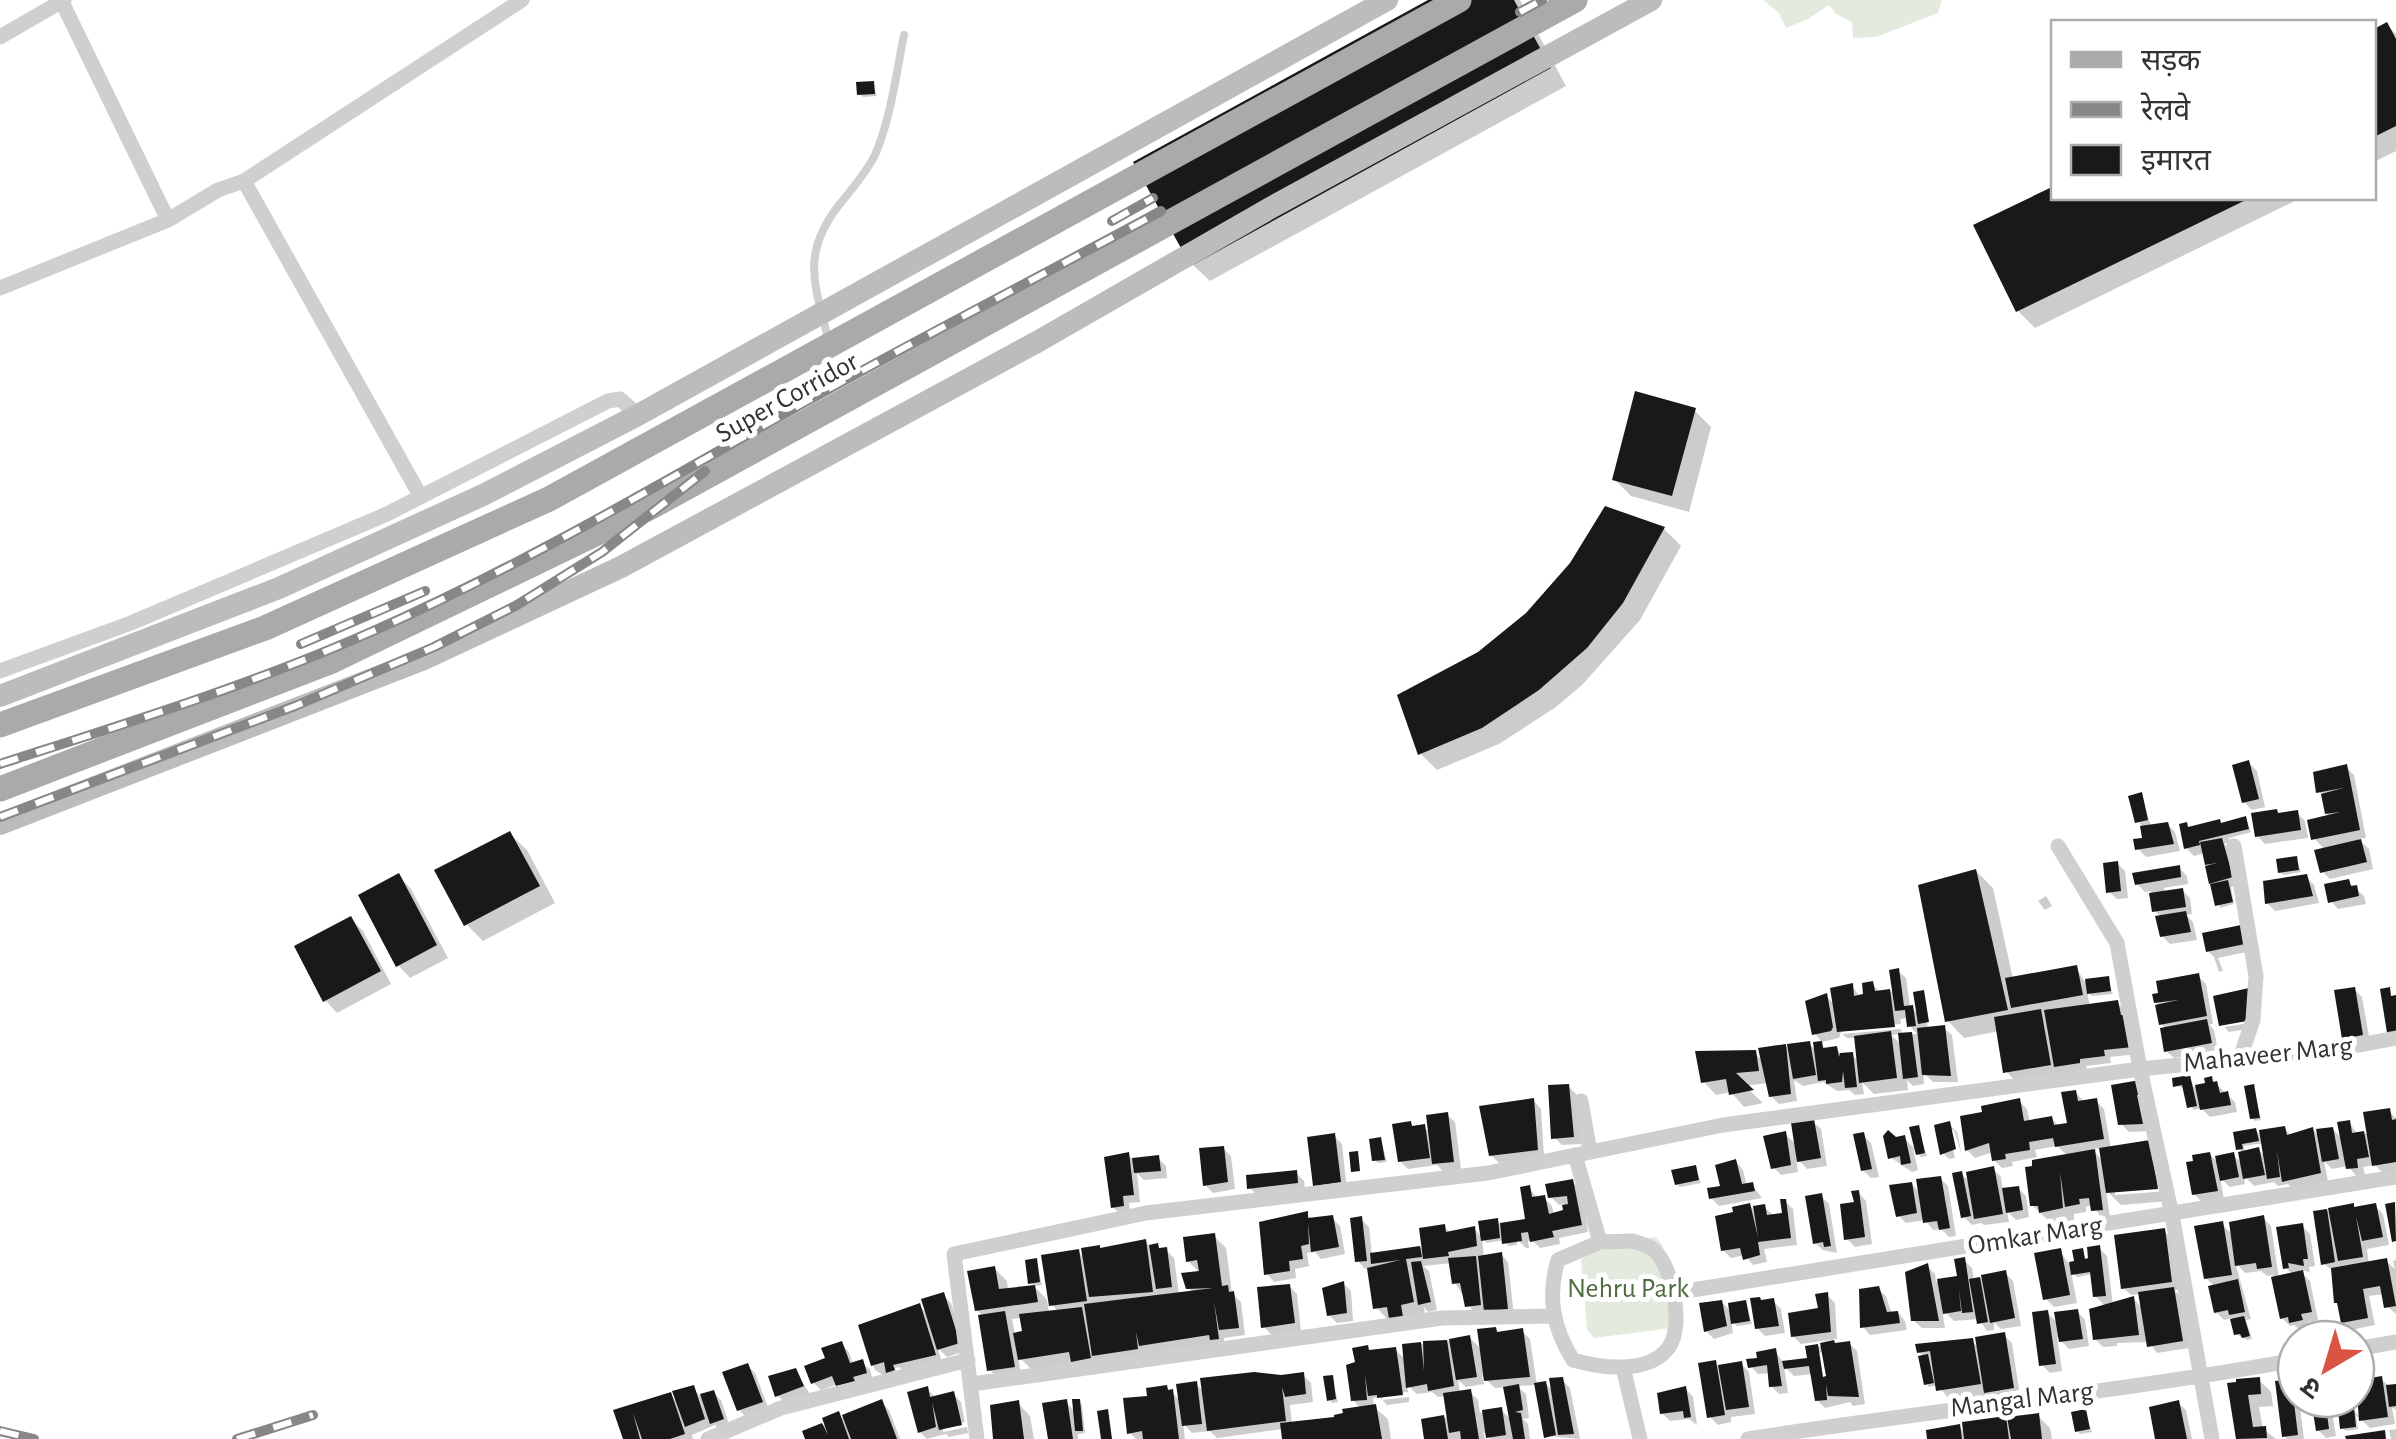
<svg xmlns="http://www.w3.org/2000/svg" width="2396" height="1439" viewBox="0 0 2396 1439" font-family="'Alegreya Sans','Noto Sans Devanagari',sans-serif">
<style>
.green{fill:#e3ebdf}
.shadow{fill:#0003;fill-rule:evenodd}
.building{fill:#191919}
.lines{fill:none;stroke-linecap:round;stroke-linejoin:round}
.lane{stroke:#cfcfcf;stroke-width:8}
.street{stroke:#cfcfcf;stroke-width:15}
.secondary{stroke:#bcbcbc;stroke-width:22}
.primary{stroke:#aaa;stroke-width:25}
.rail-casing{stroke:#878787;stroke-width:10}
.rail{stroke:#fff;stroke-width:6;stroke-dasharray:19;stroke-linecap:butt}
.labels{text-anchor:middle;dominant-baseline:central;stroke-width:10;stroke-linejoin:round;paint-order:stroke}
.street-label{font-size:28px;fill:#323232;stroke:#fff}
.park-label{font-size:28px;fill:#4e6c42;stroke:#fff}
</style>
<rect width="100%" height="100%" fill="#fff"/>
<path class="green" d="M 1763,0 L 1942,0 L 1938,13 L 1876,37 L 1853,38 L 1852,22 L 1836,14 L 1829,5 L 1808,19 L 1786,28 L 1779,13 Z
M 1655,1237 L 1662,1244 L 1680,1317 L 1672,1328 L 1594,1338 L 1587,1330 L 1581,1261 L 1592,1244 Z"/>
<path class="shadow" d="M 1434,0 L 1520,0 L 1566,86 L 1210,281 L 1193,265 Z
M 2387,25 L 2396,34 L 2396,151 L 2374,162 L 2374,32 Z
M 873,83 L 877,96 L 863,97 L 860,94 Z
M 2054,198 L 2301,198 L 2035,328 L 2018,311 Z
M 1694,410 L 1711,427 L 1689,512 L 1631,496 L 1614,479 Z
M 1606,509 L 1664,529 L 1681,546 L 1640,620 L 1582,685 L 1556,707 L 1499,744 L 1437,770 L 1421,754 L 1480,654 L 1528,615 L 1572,565 Z
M 2249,763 L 2257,771 L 2265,807 L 2252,810 L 2244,802 Z
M 2346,767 L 2354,775 L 2366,838 L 2358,839 L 2369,849 L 2373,869 L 2330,879 L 2322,871 L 2325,850 L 2314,838 L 2328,817 L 2324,798 L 2319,792 Z
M 2142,795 L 2151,827 L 2167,824 L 2175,832 L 2180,851 L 2146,857 L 2138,849 L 2145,840 L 2142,826 L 2138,821 Z
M 2277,811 L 2281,815 L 2297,813 L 2305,821 L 2308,838 L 2265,844 L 2257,836 Z
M 2245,819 L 2251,832 L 2229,838 L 2230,842 L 2224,844 L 2229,848 L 2239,884 L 2231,887 L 2234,904 L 2220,908 L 2205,853 L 2194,856 L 2186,848 L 2190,829 Z
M 510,834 L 527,850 L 555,903 L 483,941 L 466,924 Z
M 2296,858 L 2301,872 L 2284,875 L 2280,872 Z
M 2117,863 L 2125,871 L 2128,898 L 2117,899 L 2109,892 Z
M 2179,868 L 2187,876 L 2188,884 L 2164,888 L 2165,893 L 2182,890 L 2190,898 L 2192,914 L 2186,915 L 2193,922 L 2197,940 L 2170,944 L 2162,936 L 2161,917 L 2155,911 L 2151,891 L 2145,892 L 2137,884 Z
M 1976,871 L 1993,888 L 2013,979 L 2076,968 L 2085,982 L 2108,979 L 2113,994 L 2092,996 L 2087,991 L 2090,1007 L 2117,1003 L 2125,1011 L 2139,1054 L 2110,1057 L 2111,1063 L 2086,1066 L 2087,1070 L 2018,1084 L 2006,1071 L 1999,1031 L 1964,1038 L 1948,1021 Z
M 399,876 L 411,889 L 448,958 L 410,978 L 398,965 Z
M 2306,877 L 2314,885 L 2319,903 L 2275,911 L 2267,903 Z
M 2348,882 L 2364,896 L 2366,904 L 2338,909 L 2331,901 Z
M 2046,896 L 2052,906 L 2045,910 L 2038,901 Z
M 351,919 L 363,931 L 391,984 L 337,1013 L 325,1000 Z
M 2240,928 L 2251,951 L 2218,958 L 2223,971 L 2219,972 L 2214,957 L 2208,951 Z
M 1898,971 L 1906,978 L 1910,1007 L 1919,1014 L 1922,993 L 1929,1035 L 1944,1028 L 1952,1035 L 1958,1082 L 1933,1082 L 1923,1072 L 1924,1084 L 1913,1086 L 1907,1080 L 1908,1090 L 1874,1094 L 1862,1082 L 1864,1094 L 1855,1095 L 1849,1090 L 1837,1091 L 1823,1082 L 1803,1086 L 1794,1080 L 1797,1101 L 1779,1104 L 1771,1096 L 1768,1083 L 1745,1086 L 1763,1103 L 1744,1107 L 1731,1092 L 1716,1095 L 1704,1082 L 1755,1053 L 1764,1062 L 1761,1050 L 1809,1044 L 1817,1051 L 1821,1044 L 1827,1050 L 1836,1049 L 1843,1056 L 1852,1055 L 1859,1062 L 1856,1038 L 1847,1038 L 1842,1034 L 1901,1029 L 1902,1035 L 1917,1034 L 1910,1026 L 1909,1018 L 1900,1019 L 1901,1024 L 1842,1029 L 1839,1038 L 1822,1042 L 1815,1034 L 1826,996 L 1836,1006 L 1852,986 L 1860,997 L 1866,996 L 1872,984 L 1881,993 L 1894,991 ZM 1900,1034 L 1902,1045 L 1891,1035 Z
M 2198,976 L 2206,984 L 2213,1024 L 2209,1024 L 2214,1030 L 2218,1050 L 2174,1058 L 2166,1051 L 2167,1029 L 2161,1024 L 2155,996 Z
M 2354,989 L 2362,997 L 2370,1042 L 2352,1045 L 2344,1037 Z
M 2255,1022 L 2254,1028 L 2229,1032 L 2224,1027 Z
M 2189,1078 L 2194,1087 L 2208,1085 L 2211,1079 L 2235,1102 L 2237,1112 L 2210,1117 L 2201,1108 L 2193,1110 L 2185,1088 L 2176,1086 Z
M 2139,1083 L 2149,1131 L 2129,1132 L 2121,1124 Z
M 1568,1086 L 1576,1094 L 1581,1144 L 1562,1145 L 1554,1137 Z
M 2253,1086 L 2261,1120 L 2255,1121 L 2252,1118 Z
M 2075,1092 L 2083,1100 L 2096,1101 L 2104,1109 L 2111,1149 L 2149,1143 L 2167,1186 L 2115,1190 L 2115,1195 L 2168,1191 L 2169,1201 L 2121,1205 L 2106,1190 L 2110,1217 L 2101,1218 L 2093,1205 L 2086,1207 L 2086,1212 L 2074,1214 L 2074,1220 L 2053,1225 L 2032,1205 L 2068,1156 L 2057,1146 L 2035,1150 L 2037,1157 L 2012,1162 L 2013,1166 L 2002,1168 L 1994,1160 L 1993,1152 L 1975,1158 L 1967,1150 L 1985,1114 L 2019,1101 L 2027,1109 L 2030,1122 L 2052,1119 L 2060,1127 L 2070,1125 ZM 2101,1148 L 2103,1161 L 2092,1149 Z
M 1534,1101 L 1541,1109 L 1544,1157 L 1499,1163 L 1491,1155 Z
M 2389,1111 L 2396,1118 L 2396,1170 L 2382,1172 L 2375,1165 L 2363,1167 L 2365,1175 L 2356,1176 L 2348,1166 L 2332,1169 L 2324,1161 L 2328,1181 L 2292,1188 L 2288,1184 L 2278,1186 L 2274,1182 L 2254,1186 L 2244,1176 L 2245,1184 L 2230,1187 L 2220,1178 L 2224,1199 L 2202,1202 L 2194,1194 L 2210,1154 L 2219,1164 L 2233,1155 L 2243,1164 L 2243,1153 L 2239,1149 L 2236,1134 L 2256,1131 L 2263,1138 L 2284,1128 L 2291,1136 L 2312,1129 L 2320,1137 L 2333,1129 L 2343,1140 L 2349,1122 L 2358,1135 L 2369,1133 ZM 2264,1143 L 2266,1158 L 2259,1150 L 2245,1153 L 2244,1146 Z
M 1447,1115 L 1455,1122 L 1461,1169 L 1443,1171 L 1437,1165 L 1408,1169 L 1400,1161 L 1410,1124 L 1415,1128 L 1424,1127 L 1431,1134 Z
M 1813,1122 L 1821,1129 L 1827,1166 L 1807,1169 L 1796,1157 L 1798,1172 L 1781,1175 L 1773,1167 L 1785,1134 L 1797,1145 Z
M 1949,1124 L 1957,1132 L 1962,1156 L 1954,1130 L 1949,1130 L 1955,1158 L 1949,1159 L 1941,1151 Z
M 1918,1128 L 1927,1156 L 1921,1157 L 1913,1149 L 1918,1170 L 1912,1172 L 1890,1157 L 1904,1138 L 1917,1151 Z
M 1863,1135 L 1871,1143 L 1879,1177 L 1871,1178 L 1863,1170 Z
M 1334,1136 L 1342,1144 L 1347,1190 L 1324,1193 L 1316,1185 Z
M 1381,1140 L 1387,1162 L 1378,1163 L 1375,1160 Z
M 1223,1148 L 1231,1156 L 1235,1189 L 1213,1193 L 1205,1185 Z
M 1128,1155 L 1133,1160 L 1158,1158 L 1166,1166 L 1167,1178 L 1144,1180 L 1137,1173 L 1140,1202 L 1129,1203 L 1130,1213 L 1121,1215 L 1113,1207 Z
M 1736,1162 L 1743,1170 L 1747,1186 L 1752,1185 L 1762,1198 L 1719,1206 L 1711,1198 L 1723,1188 Z
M 1695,1168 L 1701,1183 L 1680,1187 L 1677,1184 Z
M 1993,1169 L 2001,1177 L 2003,1191 L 2018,1188 L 2026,1196 L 2029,1217 L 2016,1220 L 2007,1211 L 2009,1222 L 1984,1225 L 1981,1223 L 1972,1225 L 1964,1217 L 1961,1174 L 1970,1182 Z
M 1296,1173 L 1304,1181 L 1305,1190 L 1258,1196 L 1250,1188 Z
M 1940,1178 L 1948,1186 L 1956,1236 L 1949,1237 L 1941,1229 L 1933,1230 L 1925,1220 L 1906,1223 L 1898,1215 L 1912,1184 L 1920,1193 Z
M 1572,1181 L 1580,1189 L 1588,1232 L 1559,1238 L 1560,1244 L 1540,1248 L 1532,1240 L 1528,1241 L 1529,1248 L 1526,1248 L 1517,1239 L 1517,1245 L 1508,1246 L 1504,1240 L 1487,1243 L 1482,1238 L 1484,1257 L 1501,1254 L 1508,1262 L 1514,1316 L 1475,1314 L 1455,1283 L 1452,1263 L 1423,1266 L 1429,1271 L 1437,1310 L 1428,1312 L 1424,1307 L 1425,1314 L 1388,1320 L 1376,1307 L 1369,1268 L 1365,1269 L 1358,1261 L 1361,1219 L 1369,1227 L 1372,1255 L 1424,1248 L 1444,1227 L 1451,1233 L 1474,1229 L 1483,1238 L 1497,1221 L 1501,1225 L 1528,1221 L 1529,1188 L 1537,1198 L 1544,1198 L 1552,1206 L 1554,1215 L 1566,1212 L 1564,1204 L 1559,1205 L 1551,1197 Z
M 1859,1193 L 1866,1201 L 1872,1244 L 1855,1247 L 1847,1239 Z
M 1821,1196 L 1829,1204 L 1837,1253 L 1823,1250 L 1815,1243 Z
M 1785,1201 L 1793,1209 L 1797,1245 L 1764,1249 L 1767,1262 L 1753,1265 L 1745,1255 L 1731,1258 L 1723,1250 L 1750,1206 L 1757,1213 L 1764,1207 L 1772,1214 L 1784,1215 Z
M 2353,1206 L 2356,1210 L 2375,1206 L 2383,1214 L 2389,1245 L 2367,1249 L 2369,1264 L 2386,1261 L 2395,1269 L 2393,1261 L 2396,1260 L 2396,1314 L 2387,1306 L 2384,1294 L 2369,1296 L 2375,1325 L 2351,1330 L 2343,1322 L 2333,1271 L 2323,1263 L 2316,1213 Z
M 1307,1214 L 1313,1220 L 1332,1218 L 1340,1226 L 1345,1254 L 1321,1259 L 1315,1252 L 1307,1253 L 1309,1266 L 1295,1269 L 1296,1278 L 1274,1282 L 1267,1274 Z
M 2263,1218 L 2271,1226 L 2279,1278 L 2293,1275 L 2286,1268 L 2302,1226 L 2310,1234 L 2315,1266 L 2309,1267 L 2310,1272 L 2299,1270 L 2310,1281 L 2318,1320 L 2308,1322 L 2309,1328 L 2300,1330 L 2294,1325 L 2290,1326 L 2282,1318 L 2273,1275 L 2267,1276 L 2261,1271 L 2245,1273 L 2235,1262 L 2251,1319 L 2246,1320 L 2252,1339 L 2247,1340 L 2236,1334 L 2232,1318 L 2224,1320 L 2216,1312 L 2215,1287 L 2206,1278 L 2222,1224 L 2233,1235 Z
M 2164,1231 L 2172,1239 L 2179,1290 L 2174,1290 L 2181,1297 L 2189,1348 L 2157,1353 L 2149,1342 L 2117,1343 L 2117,1346 L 2103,1347 L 2095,1339 L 2106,1307 L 2095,1296 L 2093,1274 L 2077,1277 L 2071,1271 L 2077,1303 L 2054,1307 L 2046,1299 L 2060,1251 L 2069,1264 L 2077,1263 L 2082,1251 L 2089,1266 L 2099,1248 L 2107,1256 L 2113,1305 L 2134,1299 L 2143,1309 L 2141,1294 L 2131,1295 L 2123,1288 Z
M 1214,1236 L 1226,1248 L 1232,1293 L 1241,1302 L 1245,1335 L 1224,1338 L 1225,1346 L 1033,1371 L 1018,1356 L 1021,1374 L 997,1378 L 990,1370 L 984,1317 L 977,1310 L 994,1268 L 1007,1281 L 1008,1290 L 1035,1287 L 1051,1304 L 1078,1252 L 1086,1259 L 1112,1248 L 1145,1241 L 1151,1247 L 1166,1250 L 1174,1258 L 1179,1294 L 1193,1292 L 1188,1288 L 1201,1274 L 1188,1261 ZM 1047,1300 L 1059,1312 L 1049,1313 ZM 1022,1318 L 1025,1334 L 1015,1335 L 1012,1319 Z
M 1964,1260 L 1972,1268 L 1974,1280 L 2005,1273 L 2013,1281 L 2021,1326 L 2001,1329 L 1994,1322 L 1994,1330 L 1987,1331 L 1979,1319 L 1954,1321 L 1942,1309 L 1945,1328 L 1922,1328 L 1913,1320 L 1927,1266 L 1935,1274 L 1936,1282 L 1960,1278 Z
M 1036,1261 L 1042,1285 L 1034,1286 L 1031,1283 Z
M 1344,1284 L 1351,1291 L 1353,1321 L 1337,1323 L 1329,1315 Z
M 1289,1286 L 1297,1294 L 1301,1331 L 1272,1335 L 1264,1327 Z
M 1878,1289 L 1886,1296 L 1892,1314 L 1898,1313 L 1905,1321 L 1907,1330 L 1870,1335 L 1863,1327 Z
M 943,1295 L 951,1303 L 966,1351 L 947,1357 L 937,1347 L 942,1362 L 904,1372 L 899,1367 L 895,1368 L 896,1373 L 883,1375 L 875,1370 L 873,1365 L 919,1306 L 929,1315 Z
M 1827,1295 L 1835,1303 L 1837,1339 L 1801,1344 L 1793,1336 L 1820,1311 Z
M 1773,1301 L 1781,1309 L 1785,1333 L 1765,1336 L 1757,1328 Z
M 1722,1302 L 1732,1313 L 1746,1303 L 1752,1324 L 1737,1326 L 1731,1320 L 1733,1333 L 1714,1339 L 1706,1331 Z
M 2047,1312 L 2058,1324 L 2078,1312 L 2085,1320 L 2089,1346 L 2069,1349 L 2057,1337 L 2062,1371 L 2050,1373 L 2042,1365 Z
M 1496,1329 L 1500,1334 L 1522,1331 L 1530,1339 L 1537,1385 L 1517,1386 L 1526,1394 L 1529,1418 L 1523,1419 L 1528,1424 L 1530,1439 L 1491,1439 L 1483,1432 L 1485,1439 L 1427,1439 L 1424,1421 L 1449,1417 L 1446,1396 L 1438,1397 L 1432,1392 L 1417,1394 L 1407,1385 L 1408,1392 L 1382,1395 L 1382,1400 L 1409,1397 L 1409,1402 L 1387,1405 L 1380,1397 L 1373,1398 L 1374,1407 L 1388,1419 L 1391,1439 L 1285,1439 L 1283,1429 L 1217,1438 L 1210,1431 L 1192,1433 L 1183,1423 L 1185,1439 L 1136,1439 L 1130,1433 L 1150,1398 L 1166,1387 L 1181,1401 L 1196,1384 L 1204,1392 L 1303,1375 L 1311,1383 L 1313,1402 L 1290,1405 L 1292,1424 L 1333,1420 L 1361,1409 L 1353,1400 L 1358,1364 L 1367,1348 L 1372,1352 L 1395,1349 L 1406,1360 L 1405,1346 L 1470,1338 L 1483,1351 ZM 1482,1376 L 1495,1388 L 1506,1387 L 1512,1420 L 1501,1410 L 1480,1413 L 1478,1400 L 1470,1392 L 1460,1393 L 1458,1380 L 1466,1387 L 1484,1384 Z
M 2004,1335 L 2012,1343 L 2020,1396 L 1994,1400 L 1990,1396 L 1951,1402 L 1938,1385 L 1929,1387 L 1926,1383 L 1925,1357 L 1919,1352 L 1972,1341 L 1979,1348 Z
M 1849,1343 L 1857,1351 L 1865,1404 L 1853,1406 L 1850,1402 L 1825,1408 L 1817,1400 L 1813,1374 L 1794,1376 L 1784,1366 L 1788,1393 L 1779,1394 L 1771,1386 L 1770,1373 L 1758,1374 L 1750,1366 L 1775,1351 L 1784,1363 L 1810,1360 L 1808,1348 ZM 1824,1352 L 1829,1378 L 1821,1380 L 1817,1353 Z
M 841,1344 L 849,1352 L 853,1364 L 862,1362 L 870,1370 L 873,1381 L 846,1392 L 838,1384 L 821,1390 L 813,1382 Z
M 1715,1363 L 1720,1368 L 1741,1364 L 1749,1372 L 1755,1414 L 1731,1417 L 1731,1422 L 1718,1425 L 1710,1417 Z
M 747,1365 L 755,1373 L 769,1410 L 747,1418 L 739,1410 Z
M 795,1371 L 810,1394 L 785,1403 L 777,1395 Z
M 2368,1374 L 2374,1380 L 2381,1379 L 2390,1387 L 2396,1386 L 2396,1410 L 2392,1407 L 2395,1424 L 2370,1428 L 2356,1415 L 2358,1429 L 2346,1431 L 2342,1428 L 2353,1410 L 2361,1418 L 2356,1382 L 2362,1381 Z
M 1332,1378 L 1338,1402 L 1332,1403 L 1329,1399 Z
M 1562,1380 L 1570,1388 L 1580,1439 L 1546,1436 L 1545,1383 L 1553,1391 Z
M 2259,1380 L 2271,1392 L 2273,1406 L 2259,1407 L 2263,1429 L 2276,1439 L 2238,1439 L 2230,1385 Z
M 2290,1382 L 2296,1387 L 2296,1399 L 2299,1399 L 2304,1439 L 2317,1439 L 2287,1439 L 2284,1436 Z
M 693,1388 L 701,1397 L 713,1393 L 721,1400 L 730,1427 L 720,1430 L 715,1425 L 692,1435 L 693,1439 L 626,1439 L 616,1412 L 670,1395 L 679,1404 Z
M 927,1389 L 936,1398 L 953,1394 L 961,1402 L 965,1422 L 943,1427 L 943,1432 L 967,1427 L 968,1433 L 949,1437 L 946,1434 L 927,1439 L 920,1432 Z
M 1686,1389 L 1693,1397 L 1697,1425 L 1689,1419 L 1670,1421 L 1662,1413 Z
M 2313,1399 L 2330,1399 L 2336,1436 L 2326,1438 L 2318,1430 Z
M 1079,1401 L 1082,1405 L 1085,1433 L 1078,1434 L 1078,1439 L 1050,1439 L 1066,1402 L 1075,1412 Z
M 881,1402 L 889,1410 L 900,1439 L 807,1439 L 805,1433 Z
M 1018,1403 L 1030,1416 L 1034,1439 L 995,1439 Z
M 2178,1403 L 2186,1410 L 2192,1439 L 2158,1439 Z
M 2085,1412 L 2092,1432 L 2080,1434 L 2077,1430 Z
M 2038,1416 L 2050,1428 L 2052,1439 L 1930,1439 L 1959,1427 L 1966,1433 L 1965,1424 Z
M 2396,1429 L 2396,1439 L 2391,1439 L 2389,1430 Z"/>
<path class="building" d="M 1428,0 L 1514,0 L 1551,68 L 1191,266 L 1133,162 Z
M 2387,22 L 2396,39 L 2396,126 L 2374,137 L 2374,29 Z
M 874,81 L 875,94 L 857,95 L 856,82 Z
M 2054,186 L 2054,198 L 2250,198 L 2016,312 L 1973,225 Z
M 1635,391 L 1696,408 L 1672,496 L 1612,480 Z
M 1605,506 L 1665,527 L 1623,603 L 1587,648 L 1539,690 L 1482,728 L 1418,755 L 1397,695 L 1478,652 L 1526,613 L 1570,563 Z
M 2249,760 L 2259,799 L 2242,803 L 2232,765 Z
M 2347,764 L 2360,830 L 2311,840 L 2307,820 L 2340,812 L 2325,814 L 2321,794 L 2343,788 L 2316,793 L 2313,772 Z
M 2142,792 L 2148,820 L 2135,823 L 2128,796 Z
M 2277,809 L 2278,813 L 2298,810 L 2301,830 L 2255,837 L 2251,813 Z
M 2246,816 L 2249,829 L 2199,841 L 2200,845 L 2184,849 L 2179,824 L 2187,822 L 2188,827 L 2220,819 L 2221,823 Z
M 2168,822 L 2174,844 L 2135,850 L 2133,839 L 2142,838 L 2140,826 Z
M 510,831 L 540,886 L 464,926 L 434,870 Z
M 2222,838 L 2233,877 L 2209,884 L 2205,866 L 2217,863 L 2205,865 L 2200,842 Z
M 2361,839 L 2367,862 L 2320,873 L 2314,850 Z
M 2297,856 L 2299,870 L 2278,873 L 2276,859 Z
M 2118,861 L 2121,891 L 2106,893 L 2103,863 Z
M 2180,865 L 2181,877 L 2135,885 L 2132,873 Z
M 1976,869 L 2008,1010 L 1945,1022 L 1918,885 Z
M 399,873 L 437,945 L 396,967 L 358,895 Z
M 2307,874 L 2313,896 L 2265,904 L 2263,881 Z
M 2349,879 L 2351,886 L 2357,885 L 2359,896 L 2328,903 L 2324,884 Z
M 2228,880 L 2233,902 L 2215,906 L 2210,884 Z
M 2183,888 L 2186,907 L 2152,912 L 2149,893 Z
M 2186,911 L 2191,932 L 2160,937 L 2155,916 Z
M 351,916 L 381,971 L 323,1002 L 294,946 Z
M 2241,925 L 2245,944 L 2206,952 L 2202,933 Z
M 2077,965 L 2083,995 L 2011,1008 L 2005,978 Z
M 1899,968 L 1904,1006 L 1913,1005 L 1916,1026 L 1907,1027 L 1905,1010 L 1895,1011 L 1889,970 Z
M 2199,973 L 2207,1016 L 2159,1025 L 2155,1005 L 2178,1000 L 2154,1003 L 2152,994 L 2158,993 L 2156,981 Z
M 2109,976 L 2111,991 L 2087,994 L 2085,979 Z
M 1873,981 L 1875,991 L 1890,989 L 1895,1027 L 1837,1032 L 1830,988 L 1853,983 L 1854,996 L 1863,994 L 1862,983 Z
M 2355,987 L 2363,1035 L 2342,1039 L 2334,990 Z
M 2390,987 L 2391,996 L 2396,995 L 2396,1032 L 2387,1033 L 2380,989 Z
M 2249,988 L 2247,1021 L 2219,1026 L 2213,996 Z
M 1924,990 L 1929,1022 L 1918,1024 L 1913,992 Z
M 1827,993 L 1833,1027 L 1831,1031 L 1812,1035 L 1805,1001 Z
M 2118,1000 L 2121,1015 L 2127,1015 L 2133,1047 L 2104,1050 L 2105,1056 L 2080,1059 L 2080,1063 L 2054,1067 L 2044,1010 Z
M 2041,1009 L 2051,1065 L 2003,1073 L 1994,1017 Z
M 2207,1019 L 2212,1043 L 2164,1052 L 2160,1028 Z
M 1945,1025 L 1951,1076 L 1922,1075 L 1917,1028 Z
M 1891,1031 L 1897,1078 L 1859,1083 L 1854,1036 Z
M 1912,1032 L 1918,1077 L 1903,1079 L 1898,1033 Z
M 1810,1041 L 1816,1075 L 1793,1079 L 1787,1044 Z
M 1822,1041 L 1823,1048 L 1837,1046 L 1839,1057 L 1840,1053 L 1853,1052 L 1857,1087 L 1845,1088 L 1843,1071 L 1842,1082 L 1826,1084 L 1826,1080 L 1818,1081 L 1813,1042 Z
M 1786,1044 L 1791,1094 L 1769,1097 L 1758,1048 Z
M 1756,1050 L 1759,1071 L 1736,1073 L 1754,1090 L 1729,1095 L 1726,1079 L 1701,1083 L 1695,1051 Z
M 2190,1075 L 2197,1106 L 2187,1108 L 2182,1085 L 2173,1087 L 2172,1078 Z
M 2212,1076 L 2213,1082 L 2217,1081 L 2220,1093 L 2228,1091 L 2231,1105 L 2200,1110 L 2195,1085 L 2205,1083 L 2204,1078 Z
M 2140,1080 L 2142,1095 L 2137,1095 L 2143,1124 L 2118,1125 L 2111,1085 Z
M 1569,1084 L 1574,1137 L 1551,1139 L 1548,1085 Z
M 2254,1084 L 2260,1118 L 2250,1119 L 2244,1086 Z
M 2076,1090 L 2078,1101 L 2097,1098 L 2104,1139 L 2055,1147 L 2053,1138 L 2029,1142 L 2030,1150 L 2005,1154 L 2006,1159 L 1992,1161 L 1989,1143 L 1965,1151 L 1960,1116 L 1982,1112 L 1981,1106 L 2020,1098 L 2024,1121 L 2052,1116 L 2054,1125 L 2067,1123 L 2061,1092 Z
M 1534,1098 L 1538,1150 L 1489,1156 L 1479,1106 Z
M 2390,1108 L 2392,1120 L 2396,1119 L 2396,1162 L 2372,1166 L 2363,1112 Z
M 1448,1112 L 1454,1162 L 1432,1164 L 1426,1115 Z
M 1814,1119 L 1821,1158 L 1797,1162 L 1791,1123 Z
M 2350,1120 L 2352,1133 L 2364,1131 L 2369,1157 L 2357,1159 L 2358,1168 L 2346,1169 L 2337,1122 Z
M 1411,1121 L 1412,1126 L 1425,1124 L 1430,1158 L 1398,1162 L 1392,1124 Z
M 1950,1121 L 1956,1149 L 1940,1155 L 1934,1125 Z
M 1919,1125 L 1925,1153 L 1916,1155 L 1909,1127 Z
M 2285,1126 L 2287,1135 L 2313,1127 L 2321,1173 L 2282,1182 L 2277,1151 L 2280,1177 L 2267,1179 L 2259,1130 Z
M 2333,1127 L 2339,1159 L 2322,1162 L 2316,1129 Z
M 2256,1128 L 2259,1141 L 2242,1144 L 2243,1149 L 2236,1150 L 2233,1132 Z
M 1888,1130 L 1896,1137 L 1905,1135 L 1911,1163 L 1901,1165 L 1900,1156 L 1888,1159 L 1883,1136 Z
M 1786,1131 L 1791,1165 L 1771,1169 L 1763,1136 Z
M 1864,1132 L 1872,1169 L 1861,1171 L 1853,1134 Z
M 1335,1133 L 1341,1182 L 1313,1186 L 1307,1137 Z
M 1381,1137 L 1385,1160 L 1372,1161 L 1369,1139 Z
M 2150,1140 L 2158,1189 L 2106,1193 L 2099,1148 Z
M 1224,1146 L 1228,1182 L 1203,1186 L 1199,1148 Z
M 2259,1147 L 2265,1175 L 2243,1179 L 2238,1152 Z
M 2095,1149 L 2103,1210 L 2091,1211 L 2089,1198 L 2079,1199 L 2080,1204 L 2065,1207 L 2060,1172 L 2063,1208 L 2039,1213 L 2038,1206 L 2030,1206 L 2025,1167 L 2032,1166 L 2032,1160 Z
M 1358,1151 L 1360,1171 L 1351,1172 L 1349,1152 Z
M 1129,1152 L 1134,1195 L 1123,1196 L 1124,1206 L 1111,1208 L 1104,1157 Z
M 2210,1152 L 2218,1191 L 2192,1195 L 2186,1162 L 2193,1161 L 2192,1155 Z
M 2234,1152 L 2239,1177 L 2220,1181 L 2215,1156 Z
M 1159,1155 L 1161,1171 L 1134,1173 L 1132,1158 Z
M 1736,1159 L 1742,1184 L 1753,1182 L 1755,1191 L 1709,1199 L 1707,1188 L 1720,1186 L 1715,1165 Z
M 1696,1165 L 1699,1180 L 1675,1185 L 1671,1170 Z
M 1994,1166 L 2003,1214 L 1974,1219 L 1966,1172 Z
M 1297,1170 L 1298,1183 L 1247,1189 L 1246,1175 Z
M 1962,1171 L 1971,1216 L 1961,1218 L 1952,1173 Z
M 1941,1176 L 1950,1228 L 1939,1230 L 1937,1221 L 1923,1223 L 1916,1179 Z
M 1573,1179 L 1582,1225 L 1552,1231 L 1554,1237 L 1530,1242 L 1528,1232 L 1521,1233 L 1522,1241 L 1502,1244 L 1500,1223 L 1525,1219 L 1520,1187 L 1530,1185 L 1532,1197 L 1545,1195 L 1549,1214 L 1563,1210 L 1562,1205 L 1568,1204 L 1567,1196 L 1548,1198 L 1545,1184 Z
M 1912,1182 L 1917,1213 L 1896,1217 L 1889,1185 Z
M 2019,1186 L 2023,1210 L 2006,1213 L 2002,1188 Z
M 1859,1190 L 1865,1237 L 1844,1240 L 1840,1204 L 1854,1202 L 1851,1191 Z
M 1822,1193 L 1829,1235 L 1831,1246 L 1824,1247 L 1823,1242 L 1813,1244 L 1805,1196 Z
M 1780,1199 L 1786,1199 L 1791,1238 L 1758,1242 L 1760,1255 L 1743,1260 L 1740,1248 L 1721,1251 L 1715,1216 L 1733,1212 L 1732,1207 L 1750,1203 L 1758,1237 L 1753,1206 L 1765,1204 L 1767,1215 L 1782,1213 Z
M 2395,1202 L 2396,1241 L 2392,1242 L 2385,1204 Z
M 2354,1203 L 2354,1207 L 2376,1203 L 2383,1237 L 2362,1241 L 2356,1216 L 2363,1257 L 2338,1261 L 2328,1208 Z
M 2327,1209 L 2335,1262 L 2321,1265 L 2313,1211 Z
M 1308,1211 L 1308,1218 L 1333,1215 L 1339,1247 L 1311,1252 L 1308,1223 L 1309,1244 L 1301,1246 L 1303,1259 L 1289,1261 L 1290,1271 L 1264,1275 L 1259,1222 Z
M 2264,1215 L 2272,1267 L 2257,1269 L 2256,1263 L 2235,1266 L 2229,1222 Z
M 1362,1216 L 1367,1261 L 1355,1262 L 1350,1218 Z
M 1498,1218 L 1500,1238 L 1481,1241 L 1478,1221 Z
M 2223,1221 L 2232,1275 L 2204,1279 L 2194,1226 Z
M 2303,1223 L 2308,1259 L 2303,1259 L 2304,1266 L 2288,1263 L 2289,1268 L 2283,1269 L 2276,1227 Z
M 1445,1224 L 1446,1232 L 1475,1226 L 1477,1246 L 1448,1252 L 1449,1256 L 1423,1259 L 1419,1228 Z
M 2165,1228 L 2172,1282 L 2121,1289 L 2114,1235 Z
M 1215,1233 L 1222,1286 L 1228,1285 L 1229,1292 L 1234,1291 L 1239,1328 L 1219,1330 L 1214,1302 L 1219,1339 L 1210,1340 L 1209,1335 L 1139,1346 L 1136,1332 L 1138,1349 L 1092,1356 L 1084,1304 L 1213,1288 L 1186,1289 L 1181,1273 L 1199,1271 L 1197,1260 L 1186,1262 L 1183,1237 Z
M 1146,1239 L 1153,1292 L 1089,1297 L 1081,1248 L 1100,1245 L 1100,1248 Z
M 1158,1243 L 1159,1248 L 1167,1247 L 1172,1287 L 1156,1289 L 1149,1245 Z
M 2100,1245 L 2106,1296 L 2093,1297 L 2090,1272 L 2071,1275 L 2069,1262 L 2074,1261 L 2072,1250 L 2083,1248 L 2085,1259 L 2088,1258 L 2087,1247 Z
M 1420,1246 L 1422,1257 L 1406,1259 L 1414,1302 L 1401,1305 L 1403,1317 L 1389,1319 L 1387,1307 L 1373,1309 L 1367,1268 L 1400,1260 L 1371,1264 L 1370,1253 Z
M 2061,1248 L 2070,1295 L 2043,1300 L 2034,1253 Z
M 1079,1249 L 1087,1301 L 1049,1306 L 1041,1255 Z
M 1502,1252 L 1508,1309 L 1484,1312 L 1478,1256 Z
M 1476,1256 L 1481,1305 L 1465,1307 L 1460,1283 L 1452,1284 L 1448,1258 Z
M 1965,1257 L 1973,1312 L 1962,1313 L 1959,1290 L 1961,1311 L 1943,1314 L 1937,1279 L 1957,1276 L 1954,1259 Z
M 1037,1258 L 1040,1282 L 1028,1284 L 1025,1260 Z
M 2387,1258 L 2396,1306 L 2384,1308 L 2380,1286 L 2363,1289 L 2368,1318 L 2341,1323 L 2337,1303 L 2334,1303 L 2331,1268 Z
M 1421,1261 L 1431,1302 L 1418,1305 L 1411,1262 Z
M 1928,1263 L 1939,1321 L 1911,1321 L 1905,1272 Z
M 995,1266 L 999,1289 L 1035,1285 L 1038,1302 L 975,1311 L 967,1271 Z
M 2006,1270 L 2015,1318 L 1990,1323 L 1981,1275 Z
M 2303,1270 L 2312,1312 L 2301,1314 L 2303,1320 L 2289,1323 L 2288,1317 L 2280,1319 L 2271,1277 Z
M 1980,1277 L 1988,1322 L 1977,1324 L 1969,1279 Z
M 2238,1279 L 2245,1312 L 2229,1315 L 2228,1310 L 2214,1313 L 2208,1286 Z
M 1344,1281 L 1347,1313 L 1327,1316 L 1322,1288 Z
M 1290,1284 L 1295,1323 L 1261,1328 L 1257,1287 Z
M 1879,1286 L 1887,1312 L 1898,1311 L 1900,1323 L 1860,1328 L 1859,1289 Z
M 2174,1287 L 2183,1341 L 2147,1347 L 2138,1292 Z
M 944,1292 L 960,1343 L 937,1350 L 921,1299 Z
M 1828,1292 L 1831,1332 L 1791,1337 L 1788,1313 L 1818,1308 L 1815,1294 Z
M 2134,1296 L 2139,1335 L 2093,1340 L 2089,1309 Z
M 1760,1297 L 1761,1300 L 1774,1298 L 1779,1326 L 1755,1329 L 1750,1298 Z
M 1722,1300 L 1727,1326 L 1704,1332 L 1699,1303 Z
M 1746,1300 L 1750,1321 L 1731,1324 L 1728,1303 Z
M 920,1303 L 936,1355 L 893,1365 L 895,1370 L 886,1373 L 884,1362 L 871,1366 L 858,1325 Z
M 1082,1307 L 1091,1358 L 1071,1362 L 1069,1352 L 1018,1360 L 1013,1333 L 1022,1331 L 1019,1314 Z
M 2078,1309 L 2083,1339 L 2059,1342 L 2054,1312 Z
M 2048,1310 L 2056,1364 L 2039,1366 L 2032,1312 Z
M 1005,1311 L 1015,1367 L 987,1371 L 978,1315 Z
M 2244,1316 L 2250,1336 L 2242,1338 L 2240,1334 L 2234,1335 L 2230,1319 Z
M 1496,1327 L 1497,1332 L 1523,1328 L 1530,1377 L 1484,1381 L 1477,1329 Z
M 2005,1332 L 2014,1388 L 1984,1393 L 1975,1337 Z
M 1470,1335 L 1477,1377 L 1456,1380 L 1449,1339 Z
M 1973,1338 L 1981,1384 L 1936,1391 L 1930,1351 L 1917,1353 L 1915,1344 Z
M 1447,1340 L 1454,1386 L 1428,1391 L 1427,1384 L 1406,1388 L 1402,1344 L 1421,1342 L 1424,1371 L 1423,1341 Z
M 1834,1340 L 1835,1343 L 1850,1341 L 1859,1397 L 1828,1396 L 1826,1384 L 1827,1400 L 1815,1401 L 1809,1366 L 1784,1369 L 1782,1361 L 1807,1358 L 1805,1346 L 1818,1344 L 1823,1377 L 1826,1376 L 1820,1343 Z
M 842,1341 L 850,1363 L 863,1359 L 867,1373 L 853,1377 L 855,1381 L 836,1386 L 832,1376 L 811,1384 L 804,1366 L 825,1358 L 821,1348 Z
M 1368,1345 L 1369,1350 L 1396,1347 L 1403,1395 L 1377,1398 L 1377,1395 L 1368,1396 L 1365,1375 L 1367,1400 L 1351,1401 L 1346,1365 L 1355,1362 L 1352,1348 Z
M 1776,1348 L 1782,1386 L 1769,1387 L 1767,1365 L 1748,1368 L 1746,1359 L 1757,1358 L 1756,1352 Z
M 1928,1354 L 1934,1383 L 1924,1385 L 1918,1356 Z
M 1716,1360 L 1725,1415 L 1707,1418 L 1698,1363 Z
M 1742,1361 L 1749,1407 L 1726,1410 L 1718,1365 Z
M 748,1363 L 763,1402 L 737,1411 L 722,1372 Z
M 796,1368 L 804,1386 L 775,1397 L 768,1376 Z
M 2369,1371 L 2370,1378 L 2382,1376 L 2388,1417 L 2359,1421 L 2356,1380 L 2360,1379 L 2359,1372 Z
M 1254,1372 L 1281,1375 L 1304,1372 L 1306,1394 L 1285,1397 L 1282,1387 L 1286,1421 L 1207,1431 L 1200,1378 Z
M 1333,1375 L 1336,1399 L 1327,1401 L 1323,1376 Z
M 1563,1377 L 1574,1434 L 1558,1435 L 1549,1378 Z
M 2260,1377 L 2261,1394 L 2248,1395 L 2253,1427 L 2266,1426 L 2267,1438 L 2236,1439 L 2227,1383 L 2236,1382 L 2236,1379 Z
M 2291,1379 L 2298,1435 L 2282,1437 L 2275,1381 Z
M 1197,1381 L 1202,1424 L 1182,1426 L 1176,1384 Z
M 1546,1381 L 1556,1435 L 1544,1438 L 1534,1383 Z
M 1519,1384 L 1523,1410 L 1515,1412 L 1521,1413 L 1525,1439 L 1513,1439 L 1503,1387 Z
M 2396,1384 L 2396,1406 L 2389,1407 L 2386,1385 Z
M 694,1385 L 705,1419 L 685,1427 L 672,1391 Z
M 1167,1385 L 1168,1390 L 1173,1389 L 1179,1439 L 1143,1439 L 1142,1431 L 1127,1434 L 1123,1398 L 1147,1396 L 1146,1388 Z
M 928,1386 L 930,1397 L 954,1391 L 962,1425 L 939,1430 L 932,1402 L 936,1427 L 918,1433 L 907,1392 Z
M 1686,1386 L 1691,1417 L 1684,1418 L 1683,1411 L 1660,1414 L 1657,1393 Z
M 1471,1389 L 1479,1439 L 1461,1439 L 1460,1431 L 1449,1433 L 1443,1393 Z
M 714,1390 L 724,1419 L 710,1424 L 700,1394 Z
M 671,1392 L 685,1434 L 670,1439 L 642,1439 L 633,1413 L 640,1439 L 623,1439 L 613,1410 Z
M 882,1399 L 897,1439 L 851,1439 L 842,1415 Z
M 1067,1399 L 1073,1439 L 1048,1439 L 1042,1403 Z
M 1072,1399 L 1080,1399 L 1083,1431 L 1075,1431 Z
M 2311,1399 L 2325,1399 L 2329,1429 L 2316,1431 Z
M 1019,1400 L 1024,1439 L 993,1439 L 990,1405 Z
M 2179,1400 L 2187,1439 L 2155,1439 L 2149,1407 Z
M 1376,1404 L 1382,1439 L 1282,1439 L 1280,1423 L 1334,1417 L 1334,1415 L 1343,1413 L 1342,1409 Z
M 1502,1407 L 1506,1435 L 1486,1438 L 1482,1410 Z
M 2354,1407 L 2356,1427 L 2340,1429 L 2338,1409 Z
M 1108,1409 L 1112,1439 L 1101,1439 L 1097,1411 Z
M 2086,1409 L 2090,1429 L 2075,1432 L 2071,1412 Z
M 839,1411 L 849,1439 L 805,1439 L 802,1431 L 822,1423 L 828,1435 L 822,1418 Z
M 2039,1413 L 2042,1439 L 2011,1439 L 2007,1417 Z
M 1444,1415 L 1448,1439 L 1424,1439 L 1421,1419 Z
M 2006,1416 L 2009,1439 L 1964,1439 L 1962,1422 Z
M 1960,1424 L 1962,1439 L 1927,1439 L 1926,1430 Z
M 2385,1430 L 2386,1439 L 2346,1439 L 2345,1436 Z"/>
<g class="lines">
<path class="lane" d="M 829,342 C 815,285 800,255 839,205 C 852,189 866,173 875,155 C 891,118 896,74 904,35"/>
<path class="street" d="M 61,0 L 168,220
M 0,37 L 64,0
M 244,181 L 421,497
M 0,288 L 168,220 L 218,190 L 244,181 L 522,0
M 0,671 L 131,623 L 387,514 L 608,401 L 620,399 L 638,415
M 2058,846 L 2117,943 L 2140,1069 L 2172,1215 L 2212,1439
M 2234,846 L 2256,976 L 2253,1020 L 2240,1058
M 1581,1101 L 1590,1152
M 1575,1155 L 1600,1242
M 1633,1241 C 1639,1243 1649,1246 1654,1250 C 1673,1267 1684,1326 1669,1347 C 1649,1375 1601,1368 1573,1360 C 1553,1328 1547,1297 1558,1260 L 1600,1242 Z
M 1674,1293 L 2396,1177
M 2356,1349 L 2396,1342
M 1623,1367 L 1640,1439
M 972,1384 L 1442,1318 L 1553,1316
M 708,1439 L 781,1408 L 968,1360
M 977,1439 L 954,1254 L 1146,1213 L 1488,1173 L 1723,1125 L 2140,1069 L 2338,1049 L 2396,1038
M 1748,1439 C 1930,1410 2114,1393 2296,1360"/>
<path class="secondary" d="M 0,696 L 279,588 L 483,495 L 638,415 L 1387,0
M 0,824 L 424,659 L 621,567 L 1037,342 L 1272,207 L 1651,0"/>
<path class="primary" d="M 0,725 L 265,628 L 549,499 L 1459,0
M 0,789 L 332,661 L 651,507 L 1575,0"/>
<defs>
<path id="rail" d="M 1520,12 L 1542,0
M 1112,221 L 1153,198
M 301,644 L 425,591
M 0,764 C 124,724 251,685 371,632 C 522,566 663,482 807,401 C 923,336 1043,275 1161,211
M 0,817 L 295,706 L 434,647 L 517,605 L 602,552 L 705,471
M 0,1431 L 34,1439
M 237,1439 L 313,1415"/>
</defs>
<use href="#rail" class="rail-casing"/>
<use href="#rail" class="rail"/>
</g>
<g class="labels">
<g class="street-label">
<text transform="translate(787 398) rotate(-29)">Super Corridor</text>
<text transform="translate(2268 1055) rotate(-6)">Mahaveer Marg</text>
<text transform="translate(2035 1236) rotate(-9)">Omkar Marg</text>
<text transform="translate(2022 1400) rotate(-7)">Mangal Marg</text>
</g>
<g class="park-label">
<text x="1628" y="1289">Nehru Park</text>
</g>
</g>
<rect x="2051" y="20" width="325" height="180" fill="#ffffff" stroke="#adadad" stroke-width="2.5"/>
<rect x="2071" y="52" width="50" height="15" fill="#aaaaaa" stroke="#adadad" stroke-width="2.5"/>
<text x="2141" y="70" font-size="30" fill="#323232">सड़क</text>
<rect x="2071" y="102" width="50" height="15" fill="#878787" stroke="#adadad" stroke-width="2.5"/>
<text x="2141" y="120" font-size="30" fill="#323232">रेलवे</text>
<rect x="2071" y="145" width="50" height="30" fill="#191919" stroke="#adadad" stroke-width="2.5"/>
<text x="2141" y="170" font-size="30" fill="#323232">इमारत</text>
<g transform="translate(2326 1369) rotate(218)"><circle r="48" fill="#ffffff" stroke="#adadad" stroke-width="2.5"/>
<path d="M0-8L18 38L0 25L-18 38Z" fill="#da5443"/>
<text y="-15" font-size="28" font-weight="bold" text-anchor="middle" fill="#323232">उ</text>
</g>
</svg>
